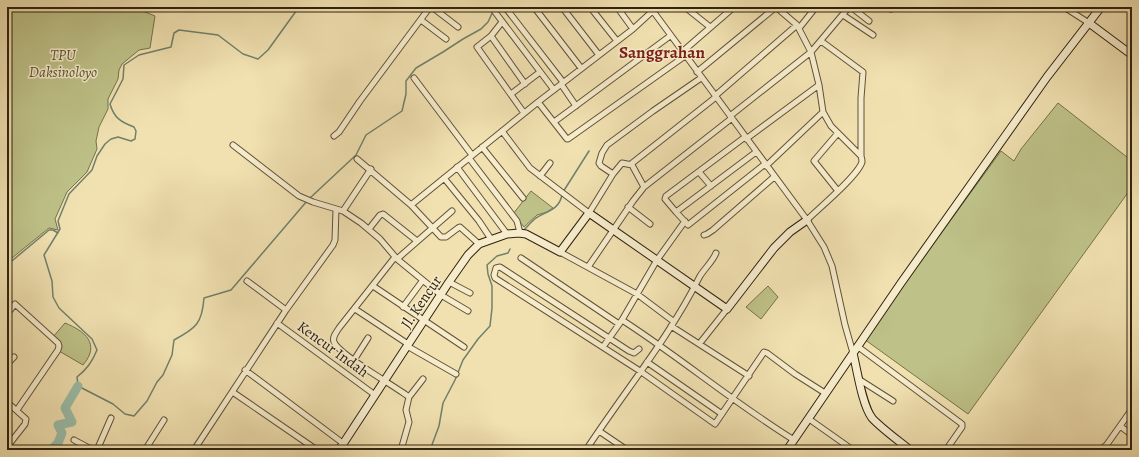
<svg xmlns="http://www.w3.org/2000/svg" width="1139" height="457" viewBox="0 0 1139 457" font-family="Alegreya,serif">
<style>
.green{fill:#bec288;stroke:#76724c}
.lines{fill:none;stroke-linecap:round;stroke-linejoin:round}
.stream{stroke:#70806c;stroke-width:1.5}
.river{stroke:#9bbeaa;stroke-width:9}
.street-casing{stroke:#605238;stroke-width:7}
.secondary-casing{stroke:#2f2210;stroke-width:9}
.street{stroke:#f6eccc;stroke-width:5}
.secondary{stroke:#f6eccc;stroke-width:7}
.labels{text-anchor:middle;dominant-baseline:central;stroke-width:3;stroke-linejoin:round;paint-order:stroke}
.park-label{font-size:15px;font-style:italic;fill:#5a5234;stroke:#f6eccc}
.street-label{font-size:15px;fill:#2f2210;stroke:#f6eccc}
.quarter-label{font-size:17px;font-weight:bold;fill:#7a1f14;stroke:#f6eccc}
</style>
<rect width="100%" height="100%" fill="#f1e1b1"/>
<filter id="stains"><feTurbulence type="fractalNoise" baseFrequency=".005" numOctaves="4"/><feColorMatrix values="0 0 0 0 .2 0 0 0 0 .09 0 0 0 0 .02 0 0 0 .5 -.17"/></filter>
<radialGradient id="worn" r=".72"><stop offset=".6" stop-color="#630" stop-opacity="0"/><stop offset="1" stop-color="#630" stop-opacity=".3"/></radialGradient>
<path class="green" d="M 7,7 L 133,7 L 155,16 L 150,48 L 139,50 L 122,64 L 119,70 L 118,79 L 108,99 L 108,109 L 99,127 L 96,141 L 97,149 L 87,172 L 67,192 L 55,219 L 58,230 L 49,228 L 7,262 Z
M 1058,103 L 1132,161 L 1132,187 L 968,414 L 864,339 L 1001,151 L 1014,161 L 1021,149 Z
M 531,191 L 553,208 L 547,212 L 537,215 L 524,227 L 513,214 Z
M 768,286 L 778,297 L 761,319 L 746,307 Z
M 65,323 C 85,331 101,344 83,365 L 59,351 L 53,337 Z"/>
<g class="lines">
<path class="stream" d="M 299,7 L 268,50 L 258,59 L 243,54 L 218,35 L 179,30 L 174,33 L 171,47 L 139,55 L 124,65 L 123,79 L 110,104 C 114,118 121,122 134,127 L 136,131 L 135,139 L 131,141 L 118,137 L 111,139 L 105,144 L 97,156 L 92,170 L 69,194 L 58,221 L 60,229 L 44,255 L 52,281 L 53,297 L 59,308 L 92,339 L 97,350 C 92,362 87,369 77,377 L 78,386 L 113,404 L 125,414 L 134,416 L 147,401 L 157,382 L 163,375 L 172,355 L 174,340 C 196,328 202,324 204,298 L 231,290 L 307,201
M 563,192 L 589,151
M 310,198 L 356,155 L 366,135 L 402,111 L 406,94 L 406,81 L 416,68 L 443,52 L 463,39 L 481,29 L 488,22 L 495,7
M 524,230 C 528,226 532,221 536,218 C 547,211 559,210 562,195
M 7,265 L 49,230 L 53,230 L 58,233
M 430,450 L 439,426 L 443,403 L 455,380 L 463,360 L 478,339 L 490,326 L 492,308 L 492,286 L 488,274 L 487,265 L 497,256 L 508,253 L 510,249"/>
<path class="river" d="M 51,450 L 58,443 L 62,433 L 58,425 L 72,422 L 65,408 L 78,386"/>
<defs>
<path id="street" d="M 432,7 L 458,27
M 505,7 L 563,82
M 534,7 L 581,68
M 562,7 L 599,55
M 590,7 L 617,41
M 617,7 L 633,29
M 650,7 L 807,220 L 824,247 L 832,266 L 845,325 L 853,353
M 685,7 L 710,27
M 776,7 L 797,25 L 811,52 L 819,85 L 823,112 L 831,126 L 861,156 C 862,159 862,159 862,162 C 858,176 818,209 807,220
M 851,7 L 869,21
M 889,7 L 891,9
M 1064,7 L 1089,23
M 495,12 L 554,90
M 843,15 L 873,35
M 421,20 L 446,39
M 502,22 L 491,36 L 477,47 L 524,113
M 800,27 L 816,7
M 491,36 L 525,84
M 821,41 L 863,72 L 861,98 L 861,156
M 682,52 L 734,7
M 697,72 L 776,7
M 414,78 L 472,155
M 561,84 L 576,106
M 511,94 L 540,72
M 715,96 L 797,25
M 538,102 L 567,139 L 568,139 L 685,56
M 730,116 L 811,52 L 849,7
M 554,122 L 670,36
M 502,131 L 530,168 L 589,213 L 613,174 L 622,163 L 632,165 L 644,187
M 838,133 L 814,161 L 838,191
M 334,136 L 339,132 L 360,101 L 430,7
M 745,137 L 666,196 L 665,199 L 676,212 L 688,225 L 765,164
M 746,139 L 819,85
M 233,145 L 299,196 L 313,202 L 343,211 L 361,223 L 380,239 L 397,259 L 441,295 L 468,311
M 482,147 L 523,198
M 469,158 L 517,221 L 520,233
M 357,159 L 411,205 L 441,237 L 446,237 L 458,228 L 460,227 L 479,244
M 631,164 L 716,97
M 766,166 L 823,112
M 457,167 L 507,234
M 699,172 L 711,186
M 613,174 L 601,166 L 599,163 L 602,153 L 607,145 L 653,111 L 701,78
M 540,176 L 550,163
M 444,178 L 479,221 L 491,239
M 411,205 L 538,102 L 633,29 L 657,7
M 628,207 L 650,224
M 343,211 L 371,169
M 676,212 L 756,152
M 369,229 L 380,215 L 383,214 L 417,241
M 704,235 L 707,234 L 713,230 L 774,177
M 560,252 L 637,294 L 673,321
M 395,257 L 339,328 C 336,333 332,337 334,342 C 339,355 395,386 409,397 L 423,379
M 521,258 L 619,324
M 397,259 L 452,211
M 588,267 L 633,201 L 644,187 L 732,118
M 247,281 L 286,310
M 449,282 L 470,293
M 373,286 L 464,347
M 403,307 L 423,280
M 355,309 L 408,344
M 7,314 L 15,304 L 58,343 L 59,346 L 58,350 L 17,410
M 622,320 C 681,358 734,403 794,440
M 277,323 L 375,395
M 671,326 L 749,376
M 700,343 L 727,309
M 407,346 L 456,374
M 857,346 L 962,424 L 962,427 L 946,450
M 603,347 L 622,320 L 657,260 L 685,221
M 639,349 L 634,353 L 629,351 L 500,267 L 496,268 L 494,275 L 495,278 L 640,371 L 715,424 L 764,352 L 767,353 L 795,374 L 825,393
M 354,360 L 368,338
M 647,362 L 722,414
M 7,364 L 14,357
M 245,370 L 344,444
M 860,380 L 893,401
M 234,393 L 317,450
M 7,402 L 26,419 L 25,424 L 7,447
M 809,419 L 853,450
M 1120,426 L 1132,435
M 599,431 L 627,450
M 74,440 L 93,450
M 1105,446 L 1110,450
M 97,450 L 111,418
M 145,450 L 164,420
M 194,450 L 286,310 L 333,245 L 335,240 L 336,209
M 401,450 L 409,422 L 406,410 L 409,397
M 586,450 C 624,392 669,338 700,276 C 705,268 713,261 716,253
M 1103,450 L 1132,409"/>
<path id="secondary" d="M 1089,23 L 1132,55
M 853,353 C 857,369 862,405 872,418 C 881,428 899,441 910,450
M 339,450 L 449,282 L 468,255 L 479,244 L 507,234 L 519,233 L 526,234 L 560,252 L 589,213 L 727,309 L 774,248 L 790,232 L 807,220
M 787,450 L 901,283 L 1047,77 L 1101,7"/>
</defs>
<use href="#street" class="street-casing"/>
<use href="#secondary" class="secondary-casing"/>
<use href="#street" class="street"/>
<use href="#secondary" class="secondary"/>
</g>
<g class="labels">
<g class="park-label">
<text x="63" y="55">TPU<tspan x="63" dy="17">Daksinoloyo</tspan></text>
</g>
<g class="street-label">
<text transform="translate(421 302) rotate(-56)">Jl. Kencur</text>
<text transform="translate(333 349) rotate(36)">Kencur Indah</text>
</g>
<g class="quarter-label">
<text x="662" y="52">Sanggrahan</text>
</g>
</g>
<rect width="1139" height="457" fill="none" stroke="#f1e1b1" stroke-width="24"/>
<rect x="8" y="8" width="1123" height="441" fill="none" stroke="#2f2210" stroke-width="2"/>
<rect x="12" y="12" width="1115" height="433" fill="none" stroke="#2f2210"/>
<rect width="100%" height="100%" filter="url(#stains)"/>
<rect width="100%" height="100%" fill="url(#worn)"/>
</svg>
